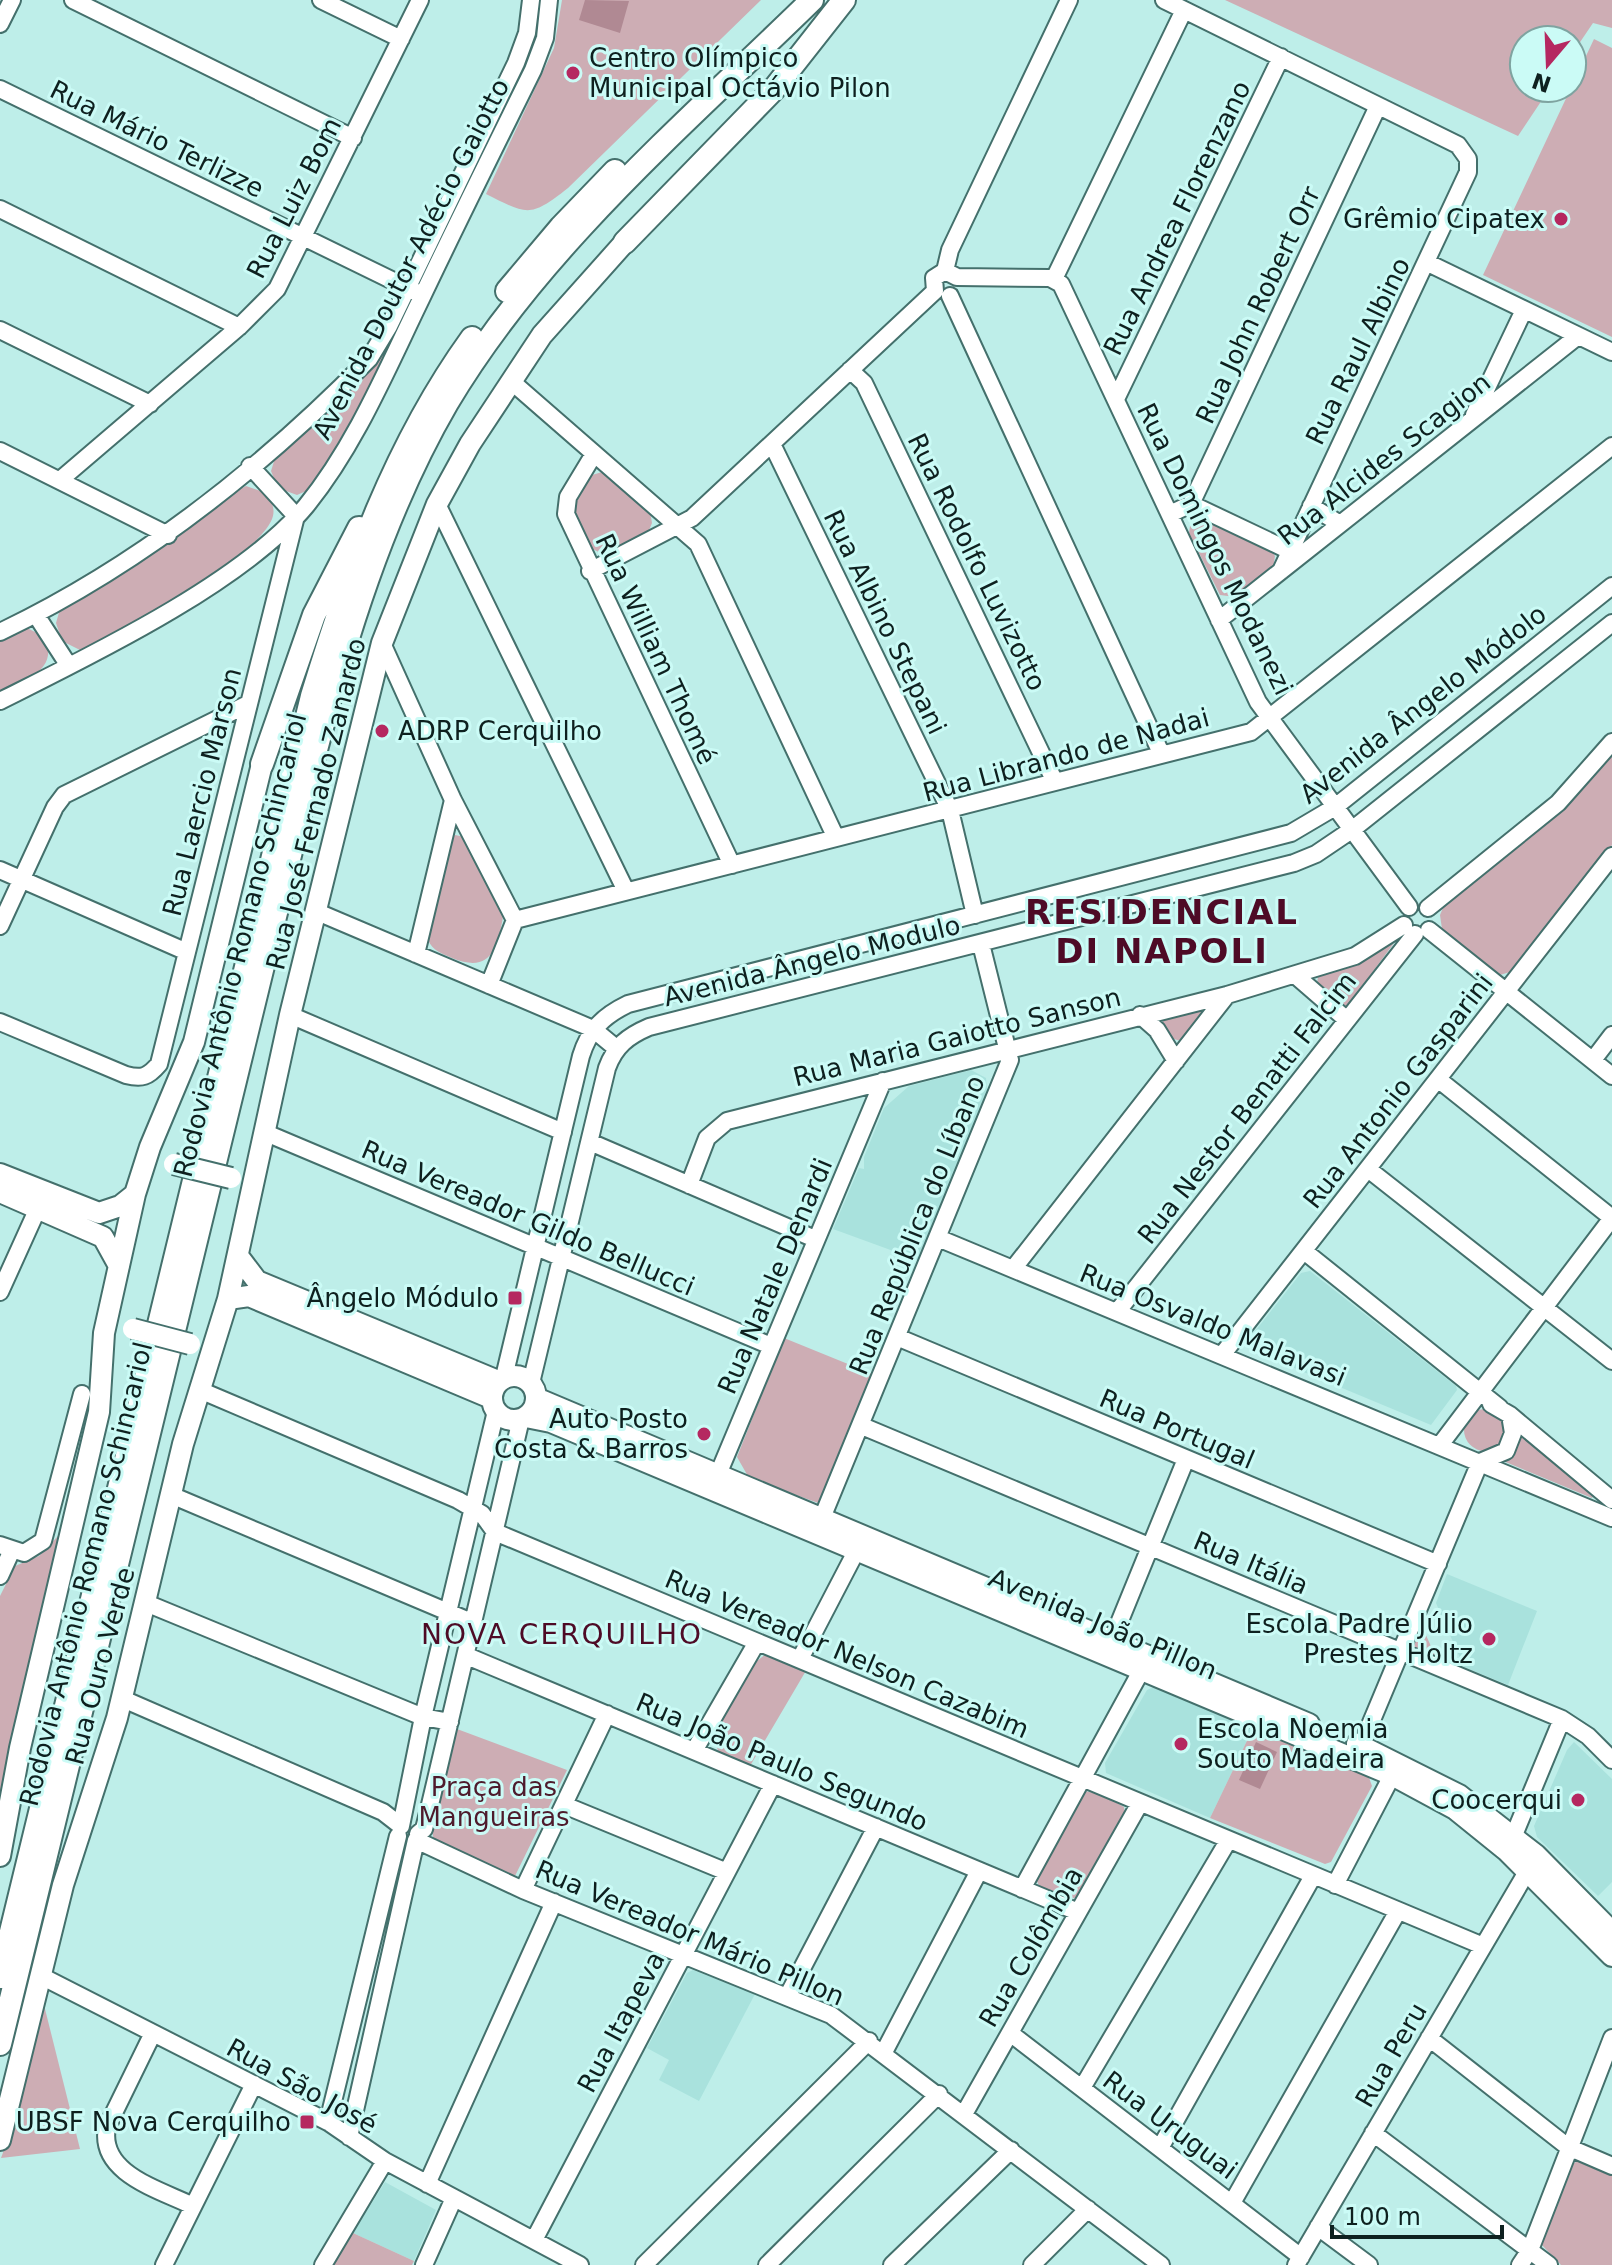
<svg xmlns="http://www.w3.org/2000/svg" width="1612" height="2265" viewBox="0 0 1612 2265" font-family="'DejaVu Sans',sans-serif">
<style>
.built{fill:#a9e2dd}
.green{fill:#cdadb4}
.water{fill:#b08993}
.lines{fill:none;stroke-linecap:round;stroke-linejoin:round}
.minor-casing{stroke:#44706c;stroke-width:20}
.major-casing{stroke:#44706c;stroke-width:24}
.highway-casing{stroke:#44706c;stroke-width:26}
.minor{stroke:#fff;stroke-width:16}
.major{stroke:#fff;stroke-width:20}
.highway{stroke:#fff;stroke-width:22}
.major-bridge-casing{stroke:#44706c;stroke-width:24;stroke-linecap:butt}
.major-bridge{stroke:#fff;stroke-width:20}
.poi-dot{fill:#b52860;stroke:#cbfbf6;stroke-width:3}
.labels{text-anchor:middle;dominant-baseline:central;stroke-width:6;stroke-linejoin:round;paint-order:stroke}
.poi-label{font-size:26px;fill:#0e201f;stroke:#cbfbf6;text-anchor:end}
.street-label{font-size:26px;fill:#0e201f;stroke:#cbfbf6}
.park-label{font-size:26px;fill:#4e1b2c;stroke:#cbfbf6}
.neighbourhood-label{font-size:28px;letter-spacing:2px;fill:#4e0b26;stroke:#cbfbf6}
.district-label{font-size:34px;font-weight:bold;letter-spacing:2px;fill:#4e0b26;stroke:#cbfbf6}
</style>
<rect width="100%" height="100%" fill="#beeee9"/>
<path class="built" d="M 971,1070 L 986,1078 L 987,1091 L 918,1260 L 833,1229 L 859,1168 L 864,1169 L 864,1157 L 884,1108 L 909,1086 Z
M 1310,1271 L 1456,1386 L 1457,1390 L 1431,1425 L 1251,1350 L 1252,1335 L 1301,1273 Z
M 1447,1574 L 1537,1611 L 1508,1685 L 1464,1667 L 1436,1603 Z
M 1158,1685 L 1255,1724 L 1210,1818 L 1106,1773 L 1105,1763 L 1147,1690 Z
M 1574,1742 L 1612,1779 L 1612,1882 L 1598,1896 L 1537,1837 L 1534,1826 L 1567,1750 Z
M 693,1970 L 755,1994 L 699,2101 L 659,2080 L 669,2060 L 647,2048 L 687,1973 Z
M 385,2182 L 436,2210 L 414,2261 L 353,2233 Z"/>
<path class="green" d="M 562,0 L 761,0 L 568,188 C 530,218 528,215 486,194 L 554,48 Z
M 1225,0 L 1612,0 L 1612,28 L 1593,23 L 1572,54 L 1572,40 L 1524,40 L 1524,88 L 1550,88 L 1518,136 Z
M 1594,39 L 1612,48 L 1612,337 L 1483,275 Z
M 403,314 L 406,315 L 383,363 L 313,488 L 297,495 L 278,488 L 271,471 L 277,452 Z
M 602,472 L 650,511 L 652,523 L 647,535 C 635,540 618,552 605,553 C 587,554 568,520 572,504 C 575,495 584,484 589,476 Z
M 246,486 L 266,493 C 271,500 275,507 273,516 C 263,555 127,628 89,648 L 80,650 L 62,641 L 56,623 L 60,609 L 134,567 L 223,499 Z
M 1201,515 L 1271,550 L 1275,556 L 1273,569 L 1236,597 L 1220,595 L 1189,533 L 1191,519 Z
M 27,628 L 45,637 C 59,671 25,680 0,692 L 0,641 Z
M 1612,754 L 1612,845 L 1513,971 L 1500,975 L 1492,972 L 1442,929 L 1440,915 L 1445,903 L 1570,803 Z
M 455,835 L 465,837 L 503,917 C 497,952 489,973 452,958 C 441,953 433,951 428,940 L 450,840 Z
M 1394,943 L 1347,1007 L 1317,984 L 1318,976 L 1358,962 Z
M 1208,1006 L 1181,1041 L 1170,1038 L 1162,1027 L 1163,1018 Z
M 784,1338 L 875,1375 L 821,1504 L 749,1478 L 737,1457 Z
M 93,1396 L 0,1830 L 0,1596 L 15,1566 L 39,1556 L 58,1536 Z
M1464 1430a21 21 0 1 1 42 0a21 21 0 1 1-42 0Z
M 1520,1432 L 1594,1495 L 1592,1498 L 1503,1461 L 1512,1453 Z
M 1421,1624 L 1438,1662 L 1417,1653 L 1413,1644 Z
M 766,1654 L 807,1669 L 750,1766 L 718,1751 L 713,1732 L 753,1664 Z
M 1255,1724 L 1367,1772 L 1372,1786 L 1331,1862 L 1325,1864 L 1210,1818 Z
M 457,1729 L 567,1770 L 515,1876 L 434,1843 L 432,1829 Z
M 1085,1791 L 1103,1795 L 1124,1807 L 1125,1815 L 1079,1897 L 1069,1899 L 1040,1888 L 1036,1879 Z
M 44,2005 L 80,2149 L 1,2158 L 8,2139 Z
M 1580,2161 L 1612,2174 L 1612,2265 L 1561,2265 L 1541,2244 L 1570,2164 Z
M 353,2233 L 414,2261 L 412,2265 L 333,2265 Z"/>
<path class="water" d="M 585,0 L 629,1 L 620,33 L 579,20 Z
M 1256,1742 L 1277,1752 L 1260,1789 L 1239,1780 Z"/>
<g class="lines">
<defs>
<path id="minor" d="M 73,0 L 353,138
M 321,0 L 401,39
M 1164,0 L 1458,145 L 1468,159 L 1468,172 L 1281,571
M 0,24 L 12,0
M 0,89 L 416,292
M 0,209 L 239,327
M 1428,263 L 1612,352
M 945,271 L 950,250 L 1069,0
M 1054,279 L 1184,10
M 935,291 L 934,278 L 945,271 L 957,277 L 1050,278 L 1061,284 L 1258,702 L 1409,907
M 950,296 L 1161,753
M 0,330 L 150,404
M 850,370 L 864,383 L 1054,780
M 511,381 L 698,544 L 836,838
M 1116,399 L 1281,57
M 1474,415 L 1524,310
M 772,444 L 950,810 L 975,915
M 0,451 L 168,535
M 594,454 L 568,497 L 566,514 L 732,865
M 60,480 L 239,327 L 277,289 L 420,0
M 437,504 L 626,891
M 1191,504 L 1290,551
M 1311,506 L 1340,524
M 1170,514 L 1191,504 L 1378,106
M 590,571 L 692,518 L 935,291
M 36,615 L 69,666
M 1219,620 L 1578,336
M 0,632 C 138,566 262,468 369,359 L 389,326 L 516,63 L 527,33 L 531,0
M 382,643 L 453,800 L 515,920
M 0,701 C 90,656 242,583 306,506 C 355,446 387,369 421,299 C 457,223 495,147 533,70 L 545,38 L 549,0
M 0,870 L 187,952
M 1428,908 L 1558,803 L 1612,742
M 315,911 L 593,1029 L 616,1048
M 0,926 L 55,807 L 64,795 L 248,704
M 1429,930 L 1612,1076
M 416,954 L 453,800
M 1295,975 L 1347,1020
M 489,985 L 515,920 L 1251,732 L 1612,446
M 290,1015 L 563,1132
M 1140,1015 L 1157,1030 L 1176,1061
M 0,1022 L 126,1075 C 142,1079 148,1077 159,1064 L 296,516 L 250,466
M 1593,1060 L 1612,1035
M 1439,1080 L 1612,1218
M 266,1133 L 771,1346
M 590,1142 L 815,1239
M 1368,1169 L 1612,1361
M 689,1185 L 707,1138 L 727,1121 L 1227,995 L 1355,956 L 1404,925
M 938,1238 L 1612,1518
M 1304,1251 L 1500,1408
M 1013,1269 L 1227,995
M 0,1292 L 38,1208
M 1117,1312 L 1415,934
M 897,1337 L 1438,1564
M 1222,1355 L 1612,856
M 504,1377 L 581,1056 C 589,1030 603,1016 628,1004 L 1291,833 L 1335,807 L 1612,586
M 531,1383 L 607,1068 C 615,1046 628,1036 649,1027 L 1294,863 L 1316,854 L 1353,829 L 1612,623
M 202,1391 L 458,1500 L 482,1514 L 495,1532 L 1483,1946
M 1491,1404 L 1510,1415 L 1612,1500
M 862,1426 L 1562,1719 L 1588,1736 L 1612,1760
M 1440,1445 L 1612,1218
M 1480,1462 L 1506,1451 L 1513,1433 L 1510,1415
M 714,1484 L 883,1081
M 171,1495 L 474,1623
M 822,1518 L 1010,1060 L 981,944
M 0,1545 L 24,1553 L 43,1541 L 82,1394
M 0,1576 L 12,1550
M 146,1603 L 423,1717 L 450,1722
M 1108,1650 L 1186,1459
M 467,1656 L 1078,1912
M 800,1659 L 862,1540
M 123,1699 L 383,1812 L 401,1826
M 694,1751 L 757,1642
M 1357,1756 L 1480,1462
M 564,1805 L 727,1872
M 401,1826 L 423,1717 L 496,1411
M 418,1834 L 424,1829 L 429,1809 L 521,1419
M 1514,1835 L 1562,1719
M 1335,1885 L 1397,1766
M 1022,1889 L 1146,1662
M 523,1890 L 607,1714
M 41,1976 L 328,2122 L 385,2161 L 580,2265
M 787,1997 L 876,1827
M 153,2033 L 107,2127 C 98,2173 158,2189 193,2206
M 1010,2033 L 1301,2257
M 1429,2038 L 1568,2147 L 1612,2166
M 884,2052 L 979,1871
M 1082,2088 L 1228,1841
M 964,2114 L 1140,1803
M 328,2122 L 398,1836
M 1373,2133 L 1549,2265
M 349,2137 L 416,1840 L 523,1890 L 831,2015 L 1161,2265
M 1160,2148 L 1313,1876
M 427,2184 L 554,1902
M 1232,2203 L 1398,1911
M 1318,2227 L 1369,2265
M 534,2240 L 773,1784
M 164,2265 L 254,2084
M 323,2265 L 385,2161
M 424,2265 L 454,2198
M 644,2265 L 869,2041
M 767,2265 L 939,2094
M 892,2265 L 1011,2150
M 1032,2265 L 1088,2209
M 1296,2265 L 1528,1870
M 1520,2265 L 1530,2250 L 1612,2038"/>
<path id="major" d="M 0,1174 L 99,1213 L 120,1206 L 135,1194
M 0,1192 L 103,1237 L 119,1266
M 238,1256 L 257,1281 L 498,1381
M 228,1299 L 249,1296 L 491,1398
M492 1398a22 22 0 1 1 44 0a22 22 0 1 1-44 0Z
M 536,1398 L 1309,1724
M 526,1417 L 551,1422 L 1392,1775 L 1455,1809 L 1507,1851 L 1612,1956
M 1357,1744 L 1459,1795 L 1536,1855 L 1612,1932
M 0,1856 L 20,1748 L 99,1412 L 104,1333 L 135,1194 L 150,1147 L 194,1042 L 262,764
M 0,2140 L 63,1885 L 117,1718 L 183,1444 L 228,1299 L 290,1015 L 382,643 L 437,504 L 470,444 L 542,335 L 625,242"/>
<path id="highway" d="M 625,242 L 774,89 L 844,0
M 507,291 L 561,227 L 615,171
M 262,764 L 314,615 L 359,528
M 0,1977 L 312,696 C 351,569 394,446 472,338
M 0,2044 L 312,765 C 344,642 383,513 447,403 C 538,249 685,124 812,0"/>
</defs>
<use href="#minor" class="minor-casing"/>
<use href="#major" class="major-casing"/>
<use href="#highway" class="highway-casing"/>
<use href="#minor" class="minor"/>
<use href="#major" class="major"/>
<use href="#highway" class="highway"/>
<defs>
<path id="major-bridge" d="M 174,1164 L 231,1178
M 133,1329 L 190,1344"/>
</defs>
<use href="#major-bridge" class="major-bridge-casing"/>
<use href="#major-bridge" class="major-bridge"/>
</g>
<g class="poi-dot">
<circle cx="573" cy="73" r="8"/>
<circle cx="1561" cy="219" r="8"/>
<circle cx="382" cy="731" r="8"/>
<rect x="507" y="1290" width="16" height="16" rx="4"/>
<circle cx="704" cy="1434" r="8"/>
<circle cx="1489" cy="1639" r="8"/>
<circle cx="1181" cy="1744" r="8"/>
<circle cx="1578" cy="1800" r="8"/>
<rect x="299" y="2114" width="16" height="16" rx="4"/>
</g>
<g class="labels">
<g class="poi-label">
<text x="589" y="58" text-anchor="start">Centro Olímpico<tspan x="589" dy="30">Municipal Octávio Pilon</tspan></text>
<text x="1545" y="219">Grêmio Cipatex</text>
<text x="398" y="731" text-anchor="start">ADRP Cerquilho</text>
<text x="499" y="1298">Ângelo Módulo</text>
<text x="688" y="1419">Auto Posto<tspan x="688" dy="30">Costa &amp; Barros</tspan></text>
<text x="1473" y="1624">Escola Padre Júlio<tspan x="1473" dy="30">Prestes Holtz</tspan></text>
<text x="1197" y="1729" text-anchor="start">Escola Noemia<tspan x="1197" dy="30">Souto Madeira</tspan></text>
<text x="1562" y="1800">Coocerqui</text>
<text x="291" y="2122">UBSF Nova Cerquilho</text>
</g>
<g class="street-label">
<text transform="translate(157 139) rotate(26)">Rua Mário Terlizze</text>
<text transform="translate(294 198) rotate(-63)">Rua Luiz Bom</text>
<text transform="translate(1177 218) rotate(-64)">Rua Andrea Florenzano</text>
<text transform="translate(411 259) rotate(-63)">Avenida Doutor Adécio Gaiotto</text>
<text transform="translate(1258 305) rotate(-65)">Rua John Robert Orr</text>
<text transform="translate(1358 351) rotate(-64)">Rua Raul Albino</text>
<text transform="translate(1384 459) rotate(-38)">Rua Alcides Scagion</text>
<text transform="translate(1215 549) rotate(64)">Rua Domingos Modanezi</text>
<text transform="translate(977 562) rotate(64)">Rua Rodolfo Luvizotto</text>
<text transform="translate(885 622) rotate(64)">Rua Albino Stepani</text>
<text transform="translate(656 649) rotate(65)">Rua William Thomé</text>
<text transform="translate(1423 704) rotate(-38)">Avenida Ângelo Módolo</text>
<text transform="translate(1066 755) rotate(-15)">Rua Librando de Nadai</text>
<text transform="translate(202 792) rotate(-76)">Rua Laercio Marson</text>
<text transform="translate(316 804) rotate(-76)">Rua José Fernado Zanardo</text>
<text transform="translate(240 945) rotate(-76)">Rodovia Antônio Romano Schincariol</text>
<text transform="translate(812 961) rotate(-14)">Avenida Ângelo Modulo</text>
<text transform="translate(957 1037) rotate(-14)">Rua Maria Gaiotto Sanson</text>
<text transform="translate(1398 1091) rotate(-52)">Rua Antonio Gasparini</text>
<text transform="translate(1247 1108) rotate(-52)">Rua Nestor Benatti Falcim</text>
<text transform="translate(528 1218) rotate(23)">Rua Vereador Gildo Bellucci</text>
<text transform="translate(917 1225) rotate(-68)">Rua República do Líbano</text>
<text transform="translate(775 1276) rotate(-67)">Rua Natale Denardi</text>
<text transform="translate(1213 1325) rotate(22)">Rua Osvaldo Malavasi</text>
<text transform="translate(1177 1429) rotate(23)">Rua Portugal</text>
<text transform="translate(1251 1563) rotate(23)">Rua Itália</text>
<text transform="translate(86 1574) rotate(-76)">Rodovia Antônio Romano Schincariol</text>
<text transform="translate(1103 1624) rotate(23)">Avenida João Pillon</text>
<text transform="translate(847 1654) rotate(23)">Rua Vereador Nelson Cazabim</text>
<text transform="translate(100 1666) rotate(-75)">Rua Ouro Verde</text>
<text transform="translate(782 1762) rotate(23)">Rua João Paulo Segundo</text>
<text transform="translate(690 1933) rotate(23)">Rua Vereador Mário Pillon</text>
<text transform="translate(1031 1947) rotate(-60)">Rua Colômbia</text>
<text transform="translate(621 2022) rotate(-62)">Rua Itapeva</text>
<text transform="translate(1391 2055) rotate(-60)">Rua Peru</text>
<text transform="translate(302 2086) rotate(29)">Rua São José</text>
<text transform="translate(1170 2125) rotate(37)">Rua Uruguai</text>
</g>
<g class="park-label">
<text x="494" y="1787">Praça das<tspan x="494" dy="30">Mangueiras</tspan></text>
</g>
<g class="neighbourhood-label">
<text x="562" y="1634">NOVA CERQUILHO</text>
</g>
<g class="district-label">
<text x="1162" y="912">RESIDENCIAL<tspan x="1162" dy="39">DI NAPOLI</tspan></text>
</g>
</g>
<g transform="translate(1548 64) rotate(199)"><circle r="38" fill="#cbfbf6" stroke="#7fa3a0" stroke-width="2"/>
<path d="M0-6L14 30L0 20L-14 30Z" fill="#b52860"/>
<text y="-12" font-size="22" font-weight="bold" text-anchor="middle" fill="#0e201f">N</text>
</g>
<path d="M1332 2225v12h170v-12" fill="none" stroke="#0e201f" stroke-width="4"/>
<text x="1344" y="2225" font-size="24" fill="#0e201f" stroke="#cbfbf6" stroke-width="6" paint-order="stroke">100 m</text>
</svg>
